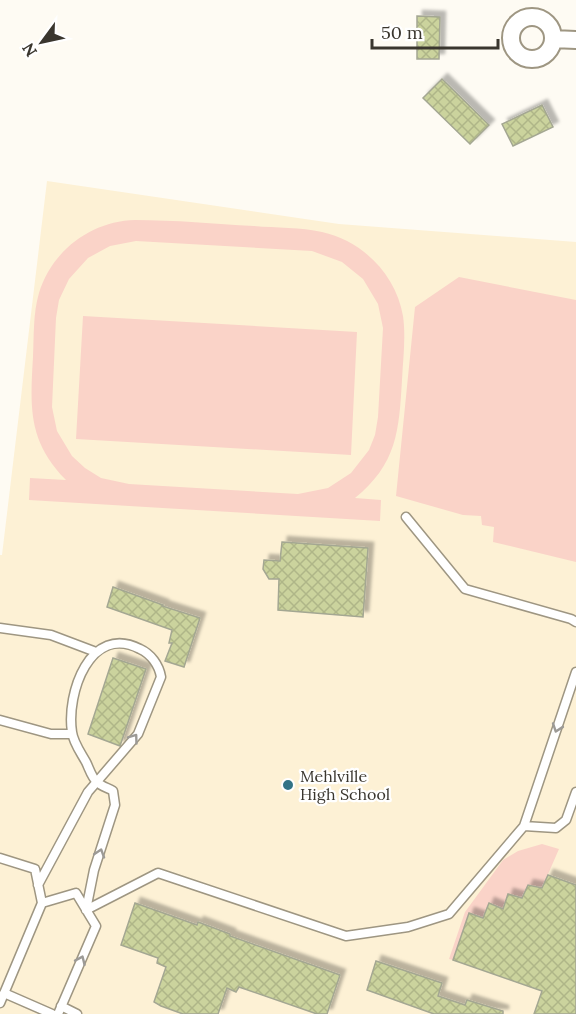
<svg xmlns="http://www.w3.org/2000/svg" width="576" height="1014" viewBox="0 0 576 1014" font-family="Lora,serif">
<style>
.built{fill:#fdf1d5}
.grass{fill:#fad3c8;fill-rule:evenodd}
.building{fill:url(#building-cross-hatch);stroke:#a4a792;stroke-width:1.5;filter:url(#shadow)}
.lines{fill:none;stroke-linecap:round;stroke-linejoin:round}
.service-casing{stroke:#9e9682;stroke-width:11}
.minor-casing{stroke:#9e9682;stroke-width:20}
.service{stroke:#fff;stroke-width:8}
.minor{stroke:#fff;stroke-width:16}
.oneway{stroke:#9c9a96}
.poi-dot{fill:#327386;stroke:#fff;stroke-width:2}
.labels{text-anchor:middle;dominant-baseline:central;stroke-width:4.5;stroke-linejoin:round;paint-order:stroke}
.poi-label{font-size:16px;fill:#3a362e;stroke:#fff;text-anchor:start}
</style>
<defs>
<pattern id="building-cross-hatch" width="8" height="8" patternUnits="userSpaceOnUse" patternTransform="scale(1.5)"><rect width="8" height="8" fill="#cbd39d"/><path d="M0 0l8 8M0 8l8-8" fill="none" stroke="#afb688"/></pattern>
<filter id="shadow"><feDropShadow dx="5.5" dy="-5.5" stdDeviation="1.5" flood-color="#0004"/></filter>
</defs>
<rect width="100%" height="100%" fill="#fefbf3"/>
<path class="built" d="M 47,181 L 339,224 L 576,242 L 576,1014 L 0,1014 L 0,555 L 2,555 Z"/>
<path class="grass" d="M 135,220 C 175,220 215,224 254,226 C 276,228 301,227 322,232 C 363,241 396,275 403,316 C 406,337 403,359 402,380 C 399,431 397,464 355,498 L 381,500 L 380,521 L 29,500 L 30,478 L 66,480 C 28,441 30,408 33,357 C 34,336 33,313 39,293 C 52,250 92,221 135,220 ZM 136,241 L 312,251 L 342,262 L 363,279 L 378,304 L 383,328 L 378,417 L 375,435 L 369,450 L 351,473 L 328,488 L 298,494 L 129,484 L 101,478 L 85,468 L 72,456 L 57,431 L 52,407 L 56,318 L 59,300 L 69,279 L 88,258 L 110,246 Z
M 459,277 L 576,300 L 576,562 L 493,542 L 494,527 L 482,525 L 481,516 L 463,515 L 396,496 L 415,307 Z
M 83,316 L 357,332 L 351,455 L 76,439 Z
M 542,844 L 559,849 L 542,888 L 528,885 L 522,898 L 508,894 L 503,909 L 489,903 L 483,918 L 469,913 L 453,960 L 449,959 L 465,912 L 503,860 L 518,851 Z"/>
<path class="building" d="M 417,16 L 440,17 L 439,59 L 417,59 Z
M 442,79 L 489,125 L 470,144 L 423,98 Z
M 542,105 L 553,127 L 513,146 L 502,124 Z
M 282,542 L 368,548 L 363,617 L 278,610 L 279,579 L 269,579 L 263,569 L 264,560 L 280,561 Z
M 113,587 L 163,605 L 162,606 L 200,618 L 184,667 L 165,661 L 172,643 L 169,643 L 172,630 L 107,607 Z
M 113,658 L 146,669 L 120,746 L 88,734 Z
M 548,875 L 576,885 L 576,1014 L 534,1014 L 542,991 L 453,960 L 469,913 L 483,918 L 489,903 L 503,909 L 508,894 L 522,898 L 528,885 L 542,888 Z
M 135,903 L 197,925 L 198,922 L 230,934 L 230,936 L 340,975 L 327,1014 L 317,1014 L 239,987 L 236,992 L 227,988 L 218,1014 L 183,1014 L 161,1006 L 154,1002 L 166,967 L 157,963 L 158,958 L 121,945 Z
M 376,961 L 442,983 L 438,996 L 465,1005 L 467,1000 L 503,1011 L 503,1014 L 434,1014 L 367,990 Z"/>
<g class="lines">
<defs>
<path id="service" d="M 406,517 L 465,589 L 571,619 L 576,622
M 0,628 L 51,635 L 96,652
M 0,720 L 51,734 L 72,734
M 524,826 L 556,828 L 566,820 L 576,792
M 0,858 L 35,869 L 42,903
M 38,885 L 88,792 L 138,734 L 161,677 C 159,665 151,654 140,649 C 90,623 66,694 72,732 C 73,742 81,753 86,762 C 89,768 92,778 97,782 C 101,786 108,788 113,791 L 115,805 L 94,870 L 86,910
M 86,910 L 158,873 L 346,936 L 408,927 L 449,914 L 524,826 L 576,672
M 4,993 L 52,1014
M 0,1003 L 42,903 L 76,893 L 96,926 L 58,1014
M 61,1006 L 77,1014"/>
<path id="minor" d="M511 38a21 21 0 1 1 42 0a21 21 0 1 1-42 0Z
M 553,39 L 576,40"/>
</defs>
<use href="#service" class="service-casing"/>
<use href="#minor" class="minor-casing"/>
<use href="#service" class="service"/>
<use href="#minor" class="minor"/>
</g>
<defs><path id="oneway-chevron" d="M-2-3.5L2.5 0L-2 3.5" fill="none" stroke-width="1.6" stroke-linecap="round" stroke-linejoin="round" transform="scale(1.5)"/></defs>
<g class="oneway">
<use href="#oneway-chevron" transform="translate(557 728) rotate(109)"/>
<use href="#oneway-chevron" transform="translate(134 738) rotate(-54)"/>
<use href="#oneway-chevron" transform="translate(100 853) rotate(-72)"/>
<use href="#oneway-chevron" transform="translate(81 960) rotate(-66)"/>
</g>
<circle class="poi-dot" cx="288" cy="785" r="6"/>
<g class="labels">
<g class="poi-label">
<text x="300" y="776">Mehlville<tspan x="300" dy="18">High School</tspan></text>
</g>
</g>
<g transform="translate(42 42) rotate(237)" stroke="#ffffff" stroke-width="4.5" paint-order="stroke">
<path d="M0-4.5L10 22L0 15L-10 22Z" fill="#3a362e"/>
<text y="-9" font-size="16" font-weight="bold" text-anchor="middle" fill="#3a362e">N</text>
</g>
<path d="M372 39v9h126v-9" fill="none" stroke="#3a362e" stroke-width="3"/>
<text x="381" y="39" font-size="18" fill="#3a362e" stroke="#ffffff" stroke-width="4.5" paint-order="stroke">50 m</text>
</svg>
